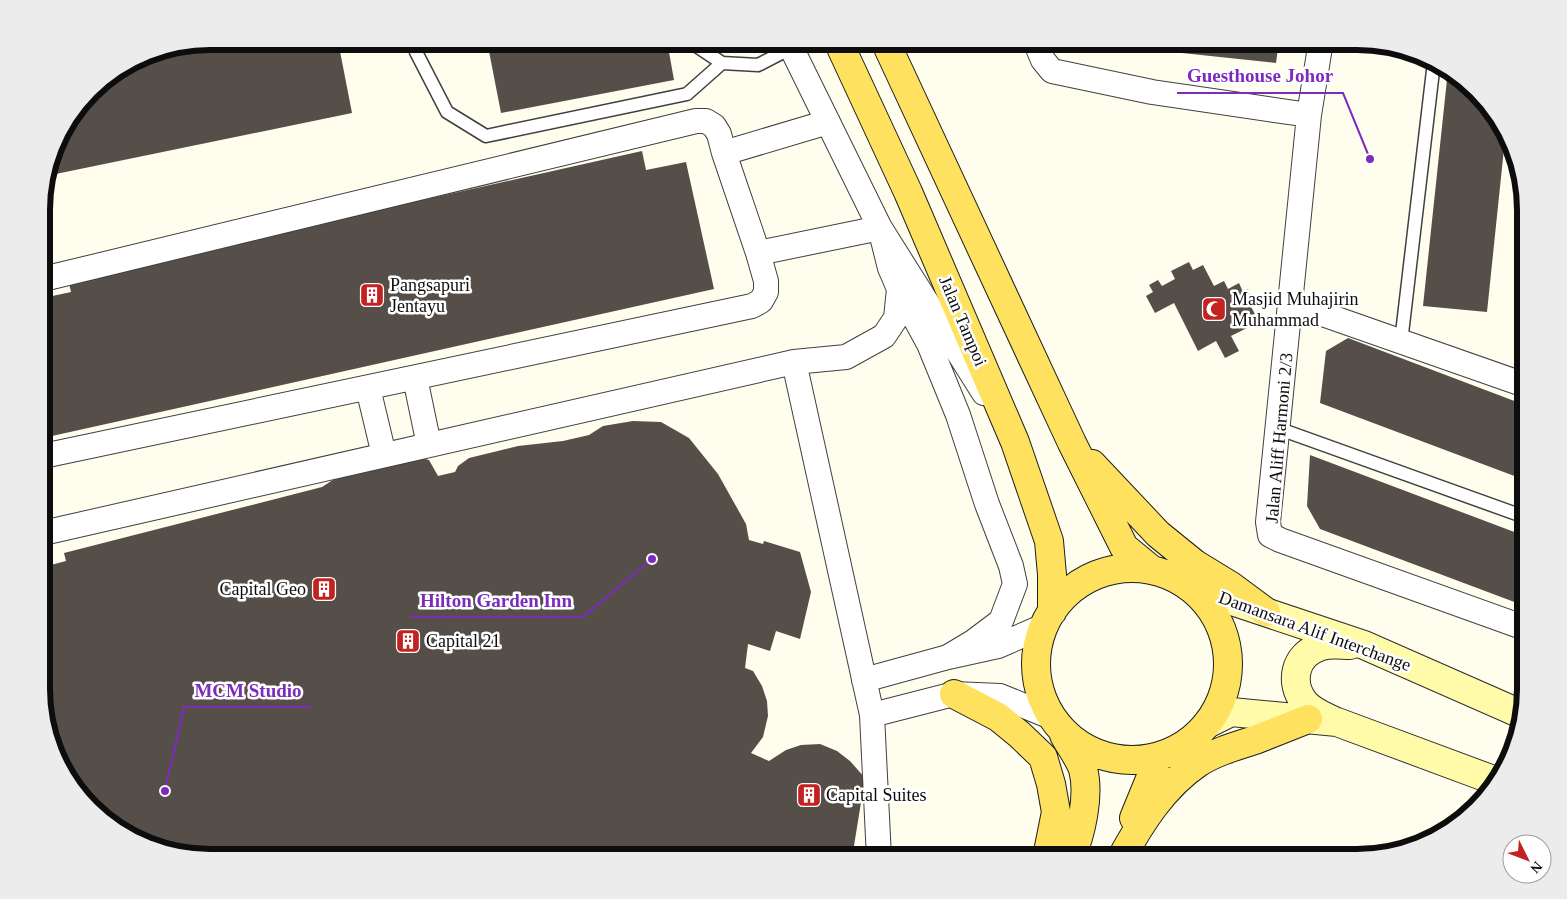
<svg xmlns="http://www.w3.org/2000/svg" width="1567" height="899" viewBox="0 0 1567 899" font-family="Georgia,serif">
<style>
.building{fill:#564f49}
.lines{fill:none;stroke-linecap:round;stroke-linejoin:round}
.service-casing{stroke:#404040;stroke-width:15}
.minor-casing{stroke:#404040;stroke-width:26}
.secondary-casing{stroke:#2f2f2f;stroke-width:30}
.primary-casing{stroke:#1e1e1e;stroke-width:30}
.service{stroke:#fff;stroke-width:12}
.minor{stroke:#fff;stroke-width:24}
.secondary{stroke:#fffba8;stroke-width:28}
.primary{stroke:#fee15e;stroke-width:28}
.labels{text-anchor:middle;dominant-baseline:central;stroke-width:5;stroke-linejoin:round;paint-order:stroke}
.poi-label{font-size:18px;fill:#0d0d0d;stroke:#fff;text-anchor:start}
.street-label{font-size:18px;fill:#0d0d0d;stroke:#fff}
.rim{fill:none;stroke:#0d0d0d;stroke-width:6}
.leader{fill:none;stroke:#7b2cbf;stroke-width:2}
.callout-dot{fill:#7b2cbf;stroke:#fff;stroke-width:2}
.callout-label{font-size:19px;text-anchor:middle;font-weight:bold;fill:#7b2cbf;stroke:#fff;stroke-width:5;stroke-linejoin:round;paint-order:stroke}
</style>
<rect width="100%" height="100%" fill="#fffded"/>
<path class="building" d="M 210,41 L 338,41 L 352,113 L 46,176 L 59,135 L 98,83 L 146,54 Z
M 487,41 L 667,41 L 674,80 L 501,113 Z
M 1087,41 L 1279,41 L 1276,63 L 1087,43 Z
M 1448,70 L 1497,116 L 1505,139 L 1487,312 L 1423,306 Z
M 642,151 L 646,170 L 686,162 L 714,289 L 43,438 L 43,298 L 71,292 L 68,279 Z
M 1189,262 L 1193,270 L 1203,265 L 1214,286 L 1224,281 L 1228,289 L 1239,283 L 1243,292 L 1248,289 L 1254,302 L 1250,305 L 1255,314 L 1245,319 L 1249,327 L 1231,336 L 1239,351 L 1225,358 L 1216,341 L 1198,351 L 1174,303 L 1155,313 L 1146,296 L 1153,292 L 1149,285 L 1158,280 L 1162,286 L 1175,279 L 1171,271 Z
M 1348,338 L 1525,405 L 1525,480 L 1320,403 L 1326,351 Z
M 633,421 L 661,422 L 689,438 L 718,474 L 746,524 L 749,540 L 763,544 L 764,541 L 800,552 L 811,592 L 800,639 L 776,631 L 770,651 L 748,644 L 745,668 L 753,671 L 762,686 L 767,701 L 768,716 L 763,737 L 751,753 L 769,761 L 786,750 L 801,745 L 820,744 L 837,751 L 850,761 L 865,778 L 852,858 L 210,858 L 126,835 L 70,783 L 43,711 L 43,567 L 66,561 L 64,553 L 322,487 L 339,476 L 418,457 L 429,460 L 438,476 L 455,472 L 458,466 L 469,458 L 518,446 L 563,441 L 589,435 L 603,426 Z
M 1310,455 L 1525,536 L 1525,606 L 1320,529 L 1307,506 Z"/>
<g class="lines">
<defs>
<path id="service" d="M 416,41 L 416,52 L 447,112 L 486,136 L 687,94 L 722,63
M 689,41 L 722,63 L 758,65 L 791,48
M 1401,342 L 1434,62
M 1277,428 L 1525,517"/>
<path id="minor" d="M 788,41 L 880,228 L 984,393
M 1035,41 L 1043,60 L 1052,71 L 1152,92 L 1309,115
M 1321,41 L 1309,115 L 1268,522 L 1270,535 L 1280,540 L 1525,628
M 724,153 L 828,122
M 880,228 L 890,268 L 899,289 L 929,344 L 958,415 L 987,504 L 1011,566 L 1015,584 L 1001,621 L 973,642 L 948,657
M 758,253 L 880,228
M 43,279 L 696,121 L 706,121 L 714,126 L 719,134 L 724,153 L 758,253 L 766,281 L 766,292 L 761,301 L 752,306 L 43,456
M 1291,303 L 1525,385
M 794,362 L 872,715 L 879,858
M 415,378 L 429,445
M 368,388 L 384,455
M 43,533 L 794,362 L 846,357 L 884,336 L 896,318 L 899,289
M 864,680 L 948,657 L 998,646 L 1044,626
M 872,715 L 954,694 L 1000,696 L 1051,717"/>
<path id="secondary" d="M 1190,587 L 1364,645 L 1521,714
M 1334,721 C 1324,716 1311,711 1304,702 C 1289,682 1295,655 1319,647 C 1328,643 1341,645 1350,645
M 1207,724 L 1231,712 L 1337,722 L 1496,781"/>
<path id="primary" d="M 838,41 L 908,192 L 1015,442 L 1049,541 L 1052,575 L 1052,612
M 885,41 L 1072,443 L 1124,547 L 1152,570
M 1092,464 L 1158,534 L 1195,564 L 1231,586 L 1266,612
M1036 664a96 96 0 1 1 192 0a96 96 0 1 1-192 0Z
M 954,694 L 998,717 L 1020,735 L 1043,757 L 1051,784 L 1056,812 L 1047,857
M 1064,735 C 1070,746 1079,758 1083,769 C 1090,795 1081,834 1071,857
M 1134,818 L 1159,757
M 1122,857 C 1141,822 1164,786 1198,763 C 1215,752 1236,746 1255,740 C 1273,733 1290,726 1308,719"/>
</defs>
<use href="#service" class="service-casing"/>
<use href="#minor" class="minor-casing"/>
<use href="#secondary" class="secondary-casing"/>
<use href="#primary" class="primary-casing"/>
<use href="#service" class="service"/>
<use href="#minor" class="minor"/>
<use href="#secondary" class="secondary"/>
<use href="#primary" class="primary"/>
</g>
<defs>
<symbol id="building-square" viewBox="-11 -11 22 22"><rect x="-9" y="-9" width="18" height="18" rx="4" fill="#c22320" stroke="#fff"/><path d="M-4-6H4V6H1V3H-1V6H-4ZM-2.5-4.3h1.7v1.8h-1.7ZM.8-4.3h1.7v1.8H.8ZM-2.5-1h1.7V.8h-1.7ZM.8-1h1.7V.8H.8Z" fill="#fff"/></symbol>
<symbol id="mosque-square" viewBox="-11 -11 22 22"><rect x="-9" y="-9" width="18" height="18" rx="4" fill="#c22320" stroke="#fff"/><path d="M3.5-4.9A6 6 0 1 0 3.5 4.9A5 5 0 1 1 3.5-4.9Z" fill="#fff"/></symbol>
</defs>
<g fill-rule="evenodd">
<use href="#building-square" x="358" y="281" width="28" height="28"/>
<use href="#mosque-square" x="1200" y="295" width="28" height="28"/>
<use href="#building-square" x="310" y="575" width="28" height="28"/>
<use href="#building-square" x="394" y="627" width="28" height="28"/>
<use href="#building-square" x="795" y="781" width="28" height="28"/>
</g>
<g class="labels">
<g class="poi-label">
<text x="390" y="285">Pangsapuri<tspan x="390" dy="21">Jentayu</tspan></text>
<text x="1232" y="299">Masjid Muhajirin<tspan x="1232" dy="21">Muhammad</tspan></text>
<text x="306" y="589" text-anchor="end">Capital Geo</text>
<text x="426" y="641">Capital 21</text>
<text x="826" y="795">Capital Suites</text>
</g>
<g class="street-label">
<text transform="translate(963 321) rotate(67)">Jalan Tampoi</text>
<text transform="translate(1279 438) rotate(-85)">Jalan Aliff Harmoni 2/3</text>
<text transform="translate(1315 631) rotate(20)">Damansara Alif Interchange</text>
</g>
</g>
<path d="M0 0H1567V899H0ZM210 50H1357A160 160 0 0 1 1517 210V689A160 160 0 0 1 1357 849H210A160 160 0 0 1 50 689V210A160 160 0 0 1 210 50Z" fill="#ececec" fill-rule="evenodd"/>
<path class="rim" d="M210 50H1357A160 160 0 0 1 1517 210V689A160 160 0 0 1 1357 849H210A160 160 0 0 1 50 689V210A160 160 0 0 1 210 50Z"/>
<path class="leader" d="M1370 159L1343 93H1177M652 559L583 617H410M165 791L184 707H311"/>
<g class="callout-dot">
<circle cx="1370" cy="159" r="5"/>
<circle cx="652" cy="559" r="5"/>
<circle cx="165" cy="791" r="5"/>
</g>
<g class="callout-label">
<text x="1260" y="82">Guesthouse Johor</text>
<text x="496" y="607">Hilton Garden Inn</text>
<text x="248" y="697">MCM Studio</text>
</g>
<g transform="translate(1527 859) rotate(132)"><circle r="24" fill="#ffffff" stroke="#9e9e9e"/>
<path d="M0-4L9 19L0 12L-9 19Z" fill="#c22320"/>
<text y="-8" font-size="14" font-weight="bold" text-anchor="middle" fill="#0d0d0d">N</text>
</g>
</svg>
